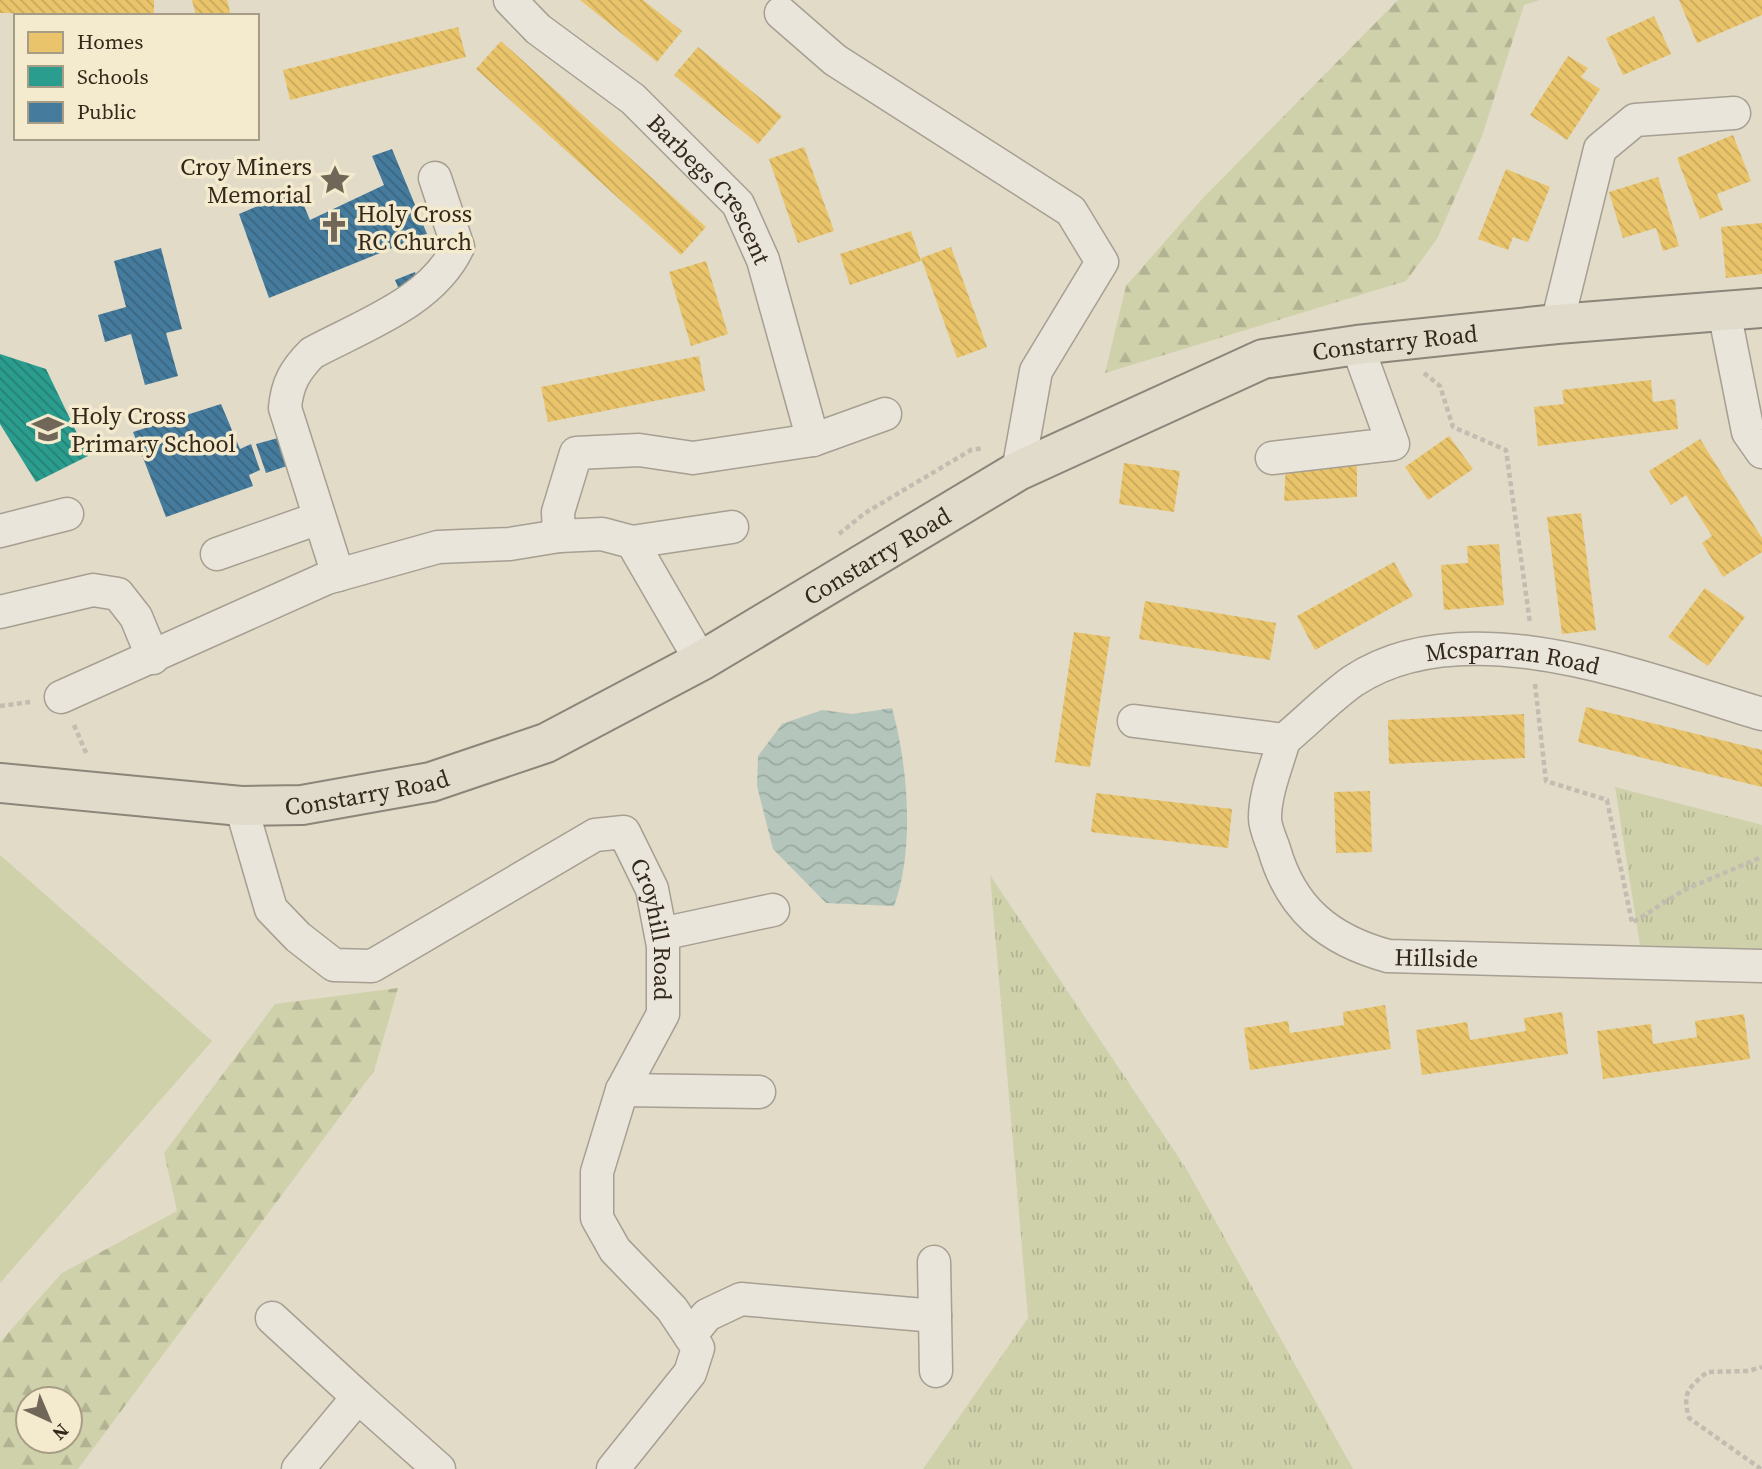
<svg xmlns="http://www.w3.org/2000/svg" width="1762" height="1469" viewBox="0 0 1762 1469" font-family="'Source Serif 4',serif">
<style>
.grass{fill:url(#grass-tufts)}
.forest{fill:url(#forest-firs);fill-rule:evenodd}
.pitch{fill:#cfd1aa}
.water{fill:url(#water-waves)}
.homes{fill:url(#homes-back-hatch)}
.schools{fill:url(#schools-back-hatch)}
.public{fill:url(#public-back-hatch)}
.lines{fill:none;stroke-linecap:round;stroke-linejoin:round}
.minor-casing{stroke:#a69f92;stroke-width:35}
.major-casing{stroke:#8c8579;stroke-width:42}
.path{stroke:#c2bcb1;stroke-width:4.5;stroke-dasharray:5 3.5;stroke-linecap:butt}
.minor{stroke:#e9e5da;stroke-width:32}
.major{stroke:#e0dbcb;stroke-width:38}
.labels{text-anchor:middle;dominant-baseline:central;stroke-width:7;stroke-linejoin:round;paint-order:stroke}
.poi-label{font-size:24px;fill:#33281b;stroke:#f4eacd;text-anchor:start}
.street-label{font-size:24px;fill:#33281b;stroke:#f4eacd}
</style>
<defs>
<pattern id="grass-tufts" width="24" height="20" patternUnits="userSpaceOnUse" patternTransform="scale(1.75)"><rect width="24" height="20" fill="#cfd1aa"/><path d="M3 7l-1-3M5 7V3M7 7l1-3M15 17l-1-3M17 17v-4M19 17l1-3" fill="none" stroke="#b2b392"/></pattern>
<pattern id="forest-firs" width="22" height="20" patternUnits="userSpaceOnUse" patternTransform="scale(1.75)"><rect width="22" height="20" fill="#cfd1aa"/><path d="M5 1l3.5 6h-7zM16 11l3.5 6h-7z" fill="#b2b392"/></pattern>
<pattern id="water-waves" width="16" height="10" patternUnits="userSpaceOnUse" patternTransform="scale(1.75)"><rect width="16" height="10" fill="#b4c6bb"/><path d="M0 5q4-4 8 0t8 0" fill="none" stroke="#9baaa0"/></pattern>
<pattern id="homes-back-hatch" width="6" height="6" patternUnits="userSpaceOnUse" patternTransform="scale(1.75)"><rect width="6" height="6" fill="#e9c46a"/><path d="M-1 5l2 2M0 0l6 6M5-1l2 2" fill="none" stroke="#c8a85b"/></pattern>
<pattern id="schools-back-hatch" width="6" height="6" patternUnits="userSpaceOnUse" patternTransform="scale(1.75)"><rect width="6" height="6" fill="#2a9d8f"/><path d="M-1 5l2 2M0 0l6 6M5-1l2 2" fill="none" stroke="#258074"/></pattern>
<pattern id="public-back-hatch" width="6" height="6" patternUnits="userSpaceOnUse" patternTransform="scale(1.75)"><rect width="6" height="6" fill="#457b9d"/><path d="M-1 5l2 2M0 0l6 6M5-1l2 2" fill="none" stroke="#3a657f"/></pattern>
</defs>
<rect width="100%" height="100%" fill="#e2dbc8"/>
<path class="grass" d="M 1615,787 L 1762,825 L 1762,949 L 1640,945 Z
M 990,875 L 1187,1170 L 1353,1469 L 923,1469 L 1028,1318 Z"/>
<path class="forest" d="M 1398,0 L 1540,0 L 1524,5 L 1482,136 L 1437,239 L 1406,281 L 1105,373 L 1126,286 L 1203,198 Z
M 398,988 L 374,1071 L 78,1469 L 0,1469 L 0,1342 L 62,1273 L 177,1211 L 164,1153 L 275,1004 ZM 28,1399 L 70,1399 L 70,1441 L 28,1441 Z"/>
<path class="pitch" d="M 0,855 L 212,1041 L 0,1283 Z"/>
<path class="water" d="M 892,708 C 908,765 915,850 894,906 L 826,903 L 773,849 L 757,786 L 758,756 L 782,724 L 822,710 L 853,714 Z"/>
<path class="homes" d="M 0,0 L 154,0 L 154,16 L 0,13 Z
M 192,0 L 227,0 L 231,16 L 196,16 Z
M 580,0 L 643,0 L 682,31 L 657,62 Z
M 1679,0 L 1762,0 L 1762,15 L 1697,43 Z
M 1654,16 L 1671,54 L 1623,75 L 1606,38 Z
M 458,27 L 466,57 L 290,100 L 283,70 Z
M 501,41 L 706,227 L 681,255 L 476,69 Z
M 698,47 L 782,116 L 758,144 L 674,75 Z
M 1568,56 L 1588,68 L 1581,77 L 1600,89 L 1567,140 L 1530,115 Z
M 1733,135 L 1751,181 L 1717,194 L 1723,210 L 1700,219 L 1677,158 Z
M 804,147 L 834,231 L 798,243 L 769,159 Z
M 1506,169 L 1550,187 L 1528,242 L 1513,237 L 1508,250 L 1478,239 Z
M 1658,177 L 1679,246 L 1663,251 L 1656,228 L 1623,238 L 1609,192 Z
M 1762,223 L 1762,274 L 1726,278 L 1721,227 Z
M 911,231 L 921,261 L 850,285 L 840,254 Z
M 951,247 L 987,347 L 957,358 L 921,258 Z
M 706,261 L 728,334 L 691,346 L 669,272 Z
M 699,356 L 705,391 L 548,422 L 541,387 Z
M 1651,380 L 1653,402 L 1675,399 L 1678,429 L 1538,446 L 1534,407 L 1564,404 L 1562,390 Z
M 1449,436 L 1473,469 L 1428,500 L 1405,467 Z
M 1700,439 L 1762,538 L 1762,552 L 1723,577 L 1702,543 L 1712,536 L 1686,495 L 1671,505 L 1649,471 Z
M 1357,460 L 1357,497 L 1284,501 L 1286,464 Z
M 1124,463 L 1180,471 L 1174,512 L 1119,504 Z
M 1581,513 L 1596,630 L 1562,634 L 1547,517 Z
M 1499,544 L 1504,605 L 1444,610 L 1441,565 L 1468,563 L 1467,546 Z
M 1394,562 L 1413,596 L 1315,650 L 1297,616 Z
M 1705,588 L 1745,617 L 1708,666 L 1668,637 Z
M 1145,601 L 1276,623 L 1270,660 L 1139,639 Z
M 1074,632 L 1110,637 L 1090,767 L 1055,762 Z
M 1586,707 L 1762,750 L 1762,787 L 1578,742 Z
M 1524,714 L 1525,758 L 1389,764 L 1388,720 Z
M 1370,791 L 1372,852 L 1336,853 L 1334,792 Z
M 1096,793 L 1232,809 L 1228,848 L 1091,832 Z
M 1385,1005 L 1391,1049 L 1250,1070 L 1244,1028 L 1288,1021 L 1290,1033 L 1344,1025 L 1343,1012 Z
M 1562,1012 L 1568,1054 L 1422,1075 L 1416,1030 L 1467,1022 L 1470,1040 L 1526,1031 L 1524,1018 Z
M 1744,1014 L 1750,1059 L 1603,1079 L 1597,1031 L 1651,1024 L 1653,1044 L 1697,1037 L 1695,1021 Z"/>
<path class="schools" d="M 0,354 L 46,369 L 88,456 L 36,482 L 0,424 Z"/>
<path class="public" d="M 392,149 L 427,234 L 269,298 L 239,214 L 297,189 L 310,220 L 384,185 L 372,156 Z
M 161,248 L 182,329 L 166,333 L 178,376 L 145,385 L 131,334 L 105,342 L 98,315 L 126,307 L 114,261 Z
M 415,272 L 423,291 L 403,299 L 395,280 Z
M 221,404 L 240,449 L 251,444 L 260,470 L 249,475 L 253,486 L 166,517 L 133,432 Z
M 278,438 L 287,466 L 266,473 L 256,444 Z"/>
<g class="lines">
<defs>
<g id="minor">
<path id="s1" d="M 510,0 L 538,29 L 633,99 L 738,204 L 763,260 L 813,440"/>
<path d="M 781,13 L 835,60 L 1071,211 L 1102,262 L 1036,371 L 1018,471"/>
<path d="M 1724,311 L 1748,432 L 1762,452"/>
<path d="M 1557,324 L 1600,149 L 1635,120 L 1734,113"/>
<path d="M 1272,458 L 1393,444 L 1357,345"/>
<path d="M 0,531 L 67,514"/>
<path d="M 559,536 L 558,512 L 576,453 L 639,450 L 693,458 L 813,440 L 885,414"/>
<path d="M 632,542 L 732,527"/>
<path d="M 217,554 L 319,518"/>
<path d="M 338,575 L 285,408 C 287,384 295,370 312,353 C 364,325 432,302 458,247 L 435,178"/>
<path d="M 0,612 L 93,590 L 118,594 L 136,617 L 153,658"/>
<path d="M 61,697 L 327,578 L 438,547 L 510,544 L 559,536 L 602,534 L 632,542 L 701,661"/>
<path d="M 1134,721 L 1284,740"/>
<path id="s2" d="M 1284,740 C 1277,765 1265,792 1265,818 C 1265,828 1271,840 1274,849 C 1291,909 1329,940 1388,956 L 1762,966"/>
<path id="s3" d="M 1284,740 C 1307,721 1329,698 1353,681 C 1465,606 1647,680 1762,714"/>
<path id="s4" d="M 241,806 L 271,909 L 298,937 L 334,965 L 372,966 L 595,835 L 624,832 L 652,889 L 663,946 L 663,1014 L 622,1090 L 597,1172 L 597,1218 L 615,1250 L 672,1309 L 698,1348 L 690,1373 L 613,1469"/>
<path d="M 661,934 L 773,910"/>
<path d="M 622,1090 L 759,1092"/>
<path d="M 934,1262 L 936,1371"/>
<path d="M 272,1318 L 358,1397"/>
<path d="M 690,1336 L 707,1315 L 741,1299 L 935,1316"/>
<path d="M 298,1469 L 358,1397 L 439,1469"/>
</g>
<g id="major">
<path id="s5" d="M 0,783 L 241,806 L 302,805 L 431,782 L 546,743 L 701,661 L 1018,471 L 1263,359 L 1357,345 L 1557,324 L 1762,308"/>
</g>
</defs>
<use href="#minor" class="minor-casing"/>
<use href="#major" class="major-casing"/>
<path class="path" d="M 1424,373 L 1440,386 L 1453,427 L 1506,450 L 1530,623
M 839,534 L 865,513 L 971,450 L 984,448
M 1535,684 L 1546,781 L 1607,800 L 1632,923 L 1684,890 L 1762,857
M 0,706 L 30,702
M 74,725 L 87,755
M 1761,1469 L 1689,1418 C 1682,1392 1688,1389 1707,1372 L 1748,1371 L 1762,1367"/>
<use href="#minor" class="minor"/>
<use href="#major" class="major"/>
</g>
<defs>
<symbol id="sight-bare" viewBox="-9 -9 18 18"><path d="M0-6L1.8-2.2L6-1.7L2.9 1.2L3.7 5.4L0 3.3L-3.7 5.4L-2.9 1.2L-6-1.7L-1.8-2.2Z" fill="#706758" stroke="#f4eacd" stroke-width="2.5" paint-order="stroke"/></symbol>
<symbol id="church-bare" viewBox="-9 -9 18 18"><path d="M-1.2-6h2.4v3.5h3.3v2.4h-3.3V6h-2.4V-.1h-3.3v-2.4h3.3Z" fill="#706758" stroke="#f4eacd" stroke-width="2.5" paint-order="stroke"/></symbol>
<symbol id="school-bare" viewBox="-9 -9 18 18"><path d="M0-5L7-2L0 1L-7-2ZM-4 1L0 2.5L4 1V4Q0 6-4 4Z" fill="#706758" stroke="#f4eacd" stroke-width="2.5" paint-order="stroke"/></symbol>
</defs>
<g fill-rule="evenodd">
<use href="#sight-bare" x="313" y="158" width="44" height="44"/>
<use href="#church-bare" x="312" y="205" width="44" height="44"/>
<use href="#school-bare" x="26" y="407" width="44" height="44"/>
</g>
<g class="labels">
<g class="poi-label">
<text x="312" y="166" text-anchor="end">Croy Miners<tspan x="312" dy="28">Memorial</tspan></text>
<text x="357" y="213">Holy Cross<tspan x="357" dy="28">RC Church</tspan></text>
<text x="71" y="415">Holy Cross<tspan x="71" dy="28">Primary School</tspan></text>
</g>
<g class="street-label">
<text stroke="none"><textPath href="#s1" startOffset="278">Barbegs Crescent</textPath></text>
<text stroke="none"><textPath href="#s5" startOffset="1503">Constarry Road</textPath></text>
<text stroke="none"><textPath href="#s5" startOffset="936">Constarry Road</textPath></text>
<text stroke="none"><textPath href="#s3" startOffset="257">Mcsparran Road</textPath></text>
<text stroke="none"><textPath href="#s5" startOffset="369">Constarry Road</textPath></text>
<text stroke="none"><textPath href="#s4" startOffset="621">Croyhill Road</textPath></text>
<text stroke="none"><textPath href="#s2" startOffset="326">Hillside</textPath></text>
</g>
</g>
<rect x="14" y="14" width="245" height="126" fill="#f4eacd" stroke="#a79c86" stroke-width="2"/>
<rect x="28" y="32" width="35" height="21" fill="#e9c46a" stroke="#a79c86" stroke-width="2"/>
<text x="77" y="49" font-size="21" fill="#33281b">Homes</text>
<rect x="28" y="66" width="35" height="21" fill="#2a9d8f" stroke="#a79c86" stroke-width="2"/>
<text x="77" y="84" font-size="21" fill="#33281b">Schools</text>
<rect x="28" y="102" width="35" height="21" fill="#457b9d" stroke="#a79c86" stroke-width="2"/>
<text x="77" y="119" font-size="21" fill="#33281b">Public</text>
<g transform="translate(49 1420) rotate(136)"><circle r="33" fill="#f4eacd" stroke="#a79c86" stroke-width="2"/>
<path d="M0-5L12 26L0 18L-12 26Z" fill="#706758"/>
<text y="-10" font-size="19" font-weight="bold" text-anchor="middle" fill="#33281b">N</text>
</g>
</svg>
